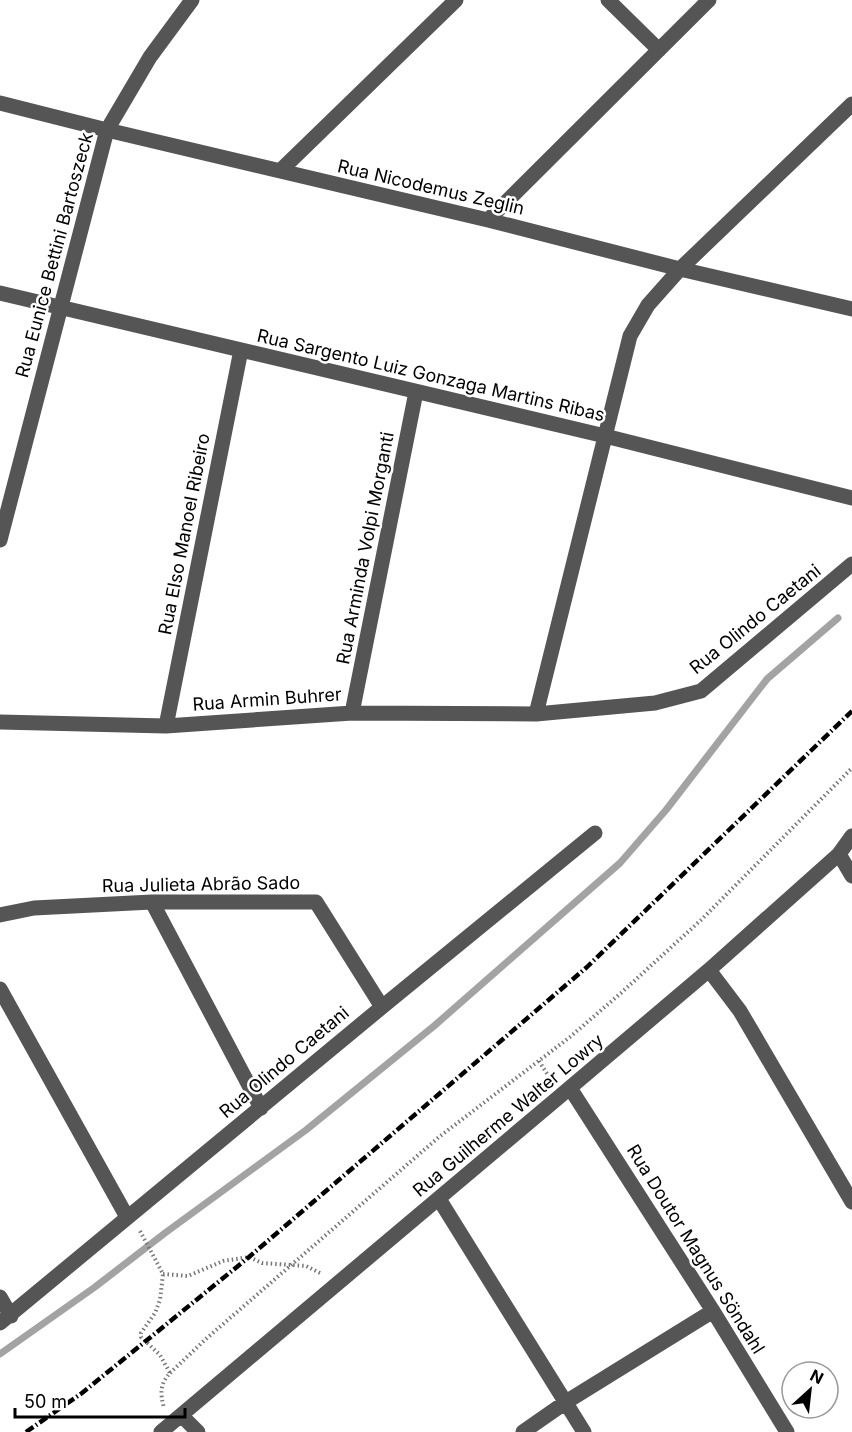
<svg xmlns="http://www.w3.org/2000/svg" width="852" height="1432" viewBox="0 0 852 1432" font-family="Inter,sans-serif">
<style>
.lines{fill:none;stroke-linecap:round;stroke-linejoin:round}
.stream{stroke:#a3a3a3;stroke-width:7}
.path{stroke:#777;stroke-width:4;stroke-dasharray:1.5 3;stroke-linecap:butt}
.minor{stroke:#555;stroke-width:15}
.rail{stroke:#000;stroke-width:4.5;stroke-dasharray:9 3 1.5 3;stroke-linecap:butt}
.labels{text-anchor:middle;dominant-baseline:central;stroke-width:5;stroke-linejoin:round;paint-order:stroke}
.street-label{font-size:18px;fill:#000;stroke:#fff}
</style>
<rect width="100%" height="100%" fill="#fff"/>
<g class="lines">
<path class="stream" d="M 0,1354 L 95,1287 L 165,1233 L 306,1130 L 434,1026 L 620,863 L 666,810 L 767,679 L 838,618"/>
<path class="path" d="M 539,1061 L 551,1080
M 140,1231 L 163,1274 L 160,1300 L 155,1313 L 141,1333 L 141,1337 L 160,1355 L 170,1373 C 160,1384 160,1393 164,1408
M 163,1274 L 188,1276 L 223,1261 L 249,1257 L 262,1263 L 306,1266 L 320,1273
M 170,1373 L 207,1338 L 439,1137 L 570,1037 L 621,993 L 701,920 L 852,768"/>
<path class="minor" d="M 608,0 L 659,50
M 0,103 L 107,130 L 488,220 L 680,269 L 852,309
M 280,171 L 456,0
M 488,220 L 709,0
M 0,293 L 605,436 L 852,498
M 0,540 L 107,130 L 150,57 L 192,0
M 352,713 L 416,392
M 536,714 L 630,336 L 648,305 L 680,269 L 852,104
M 0,722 L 166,726 L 352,713 L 536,714 L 655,703 L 701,691 L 852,564
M 166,726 L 241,350
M 839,854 L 852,876
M 152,902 L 261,1108
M 0,915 L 34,908 L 152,902 L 316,902 L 382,1007
M 709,970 L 740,1011 L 852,1202
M 0,989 L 127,1217
M 570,1088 L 713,1311 L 787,1432
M 439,1199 L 584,1432
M 0,1297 L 11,1316
M 0,1323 L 382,1007 L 595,833
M 182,1416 L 198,1432
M 161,1432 L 559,1097 L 709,970 L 839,854 L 852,836
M 523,1432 L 566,1402 L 713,1311"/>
<path class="rail" d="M 26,1432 L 82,1393 L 249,1257 L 587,967 L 852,711"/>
</g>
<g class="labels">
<g class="street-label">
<text transform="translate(431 187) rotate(13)">Rua Nicodemus Zeglin</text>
<text transform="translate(54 255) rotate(-75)">Rua Eunice Bettini Bartoszeck</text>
<text transform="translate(431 375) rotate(13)">Rua Sargento Luiz Gonzaga Martins Ribas</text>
<text transform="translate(184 534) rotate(-79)">Rua Elso Manoel Ribeiro</text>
<text transform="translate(365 548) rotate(-79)">Rua Arminda Volpi Morganti</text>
<text transform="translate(755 619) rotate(-39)">Rua Olindo Caetani</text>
<text transform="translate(267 699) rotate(-4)">Rua Armin Buhrer</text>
<text transform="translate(201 884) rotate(-1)">Rua Julieta Abrão Sado</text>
<text transform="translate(284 1062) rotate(-40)">Rua Olindo Caetani</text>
<text transform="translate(508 1115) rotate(-40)">Rua Guilherme Walter Lowry</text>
<text transform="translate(696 1249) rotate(58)">Rua Doutor Magnus Söndahl</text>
</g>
</g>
<g transform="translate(810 1390) rotate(27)"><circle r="28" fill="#ffffff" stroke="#999999" stroke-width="1.5"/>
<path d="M0-4.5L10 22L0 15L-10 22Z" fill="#000000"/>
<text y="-9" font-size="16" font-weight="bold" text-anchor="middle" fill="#000000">N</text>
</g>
<path d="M15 1408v9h170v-9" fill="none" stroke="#000000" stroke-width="3"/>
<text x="24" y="1408" font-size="18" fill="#000000" stroke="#ffffff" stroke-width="4.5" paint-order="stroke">50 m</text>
</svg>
